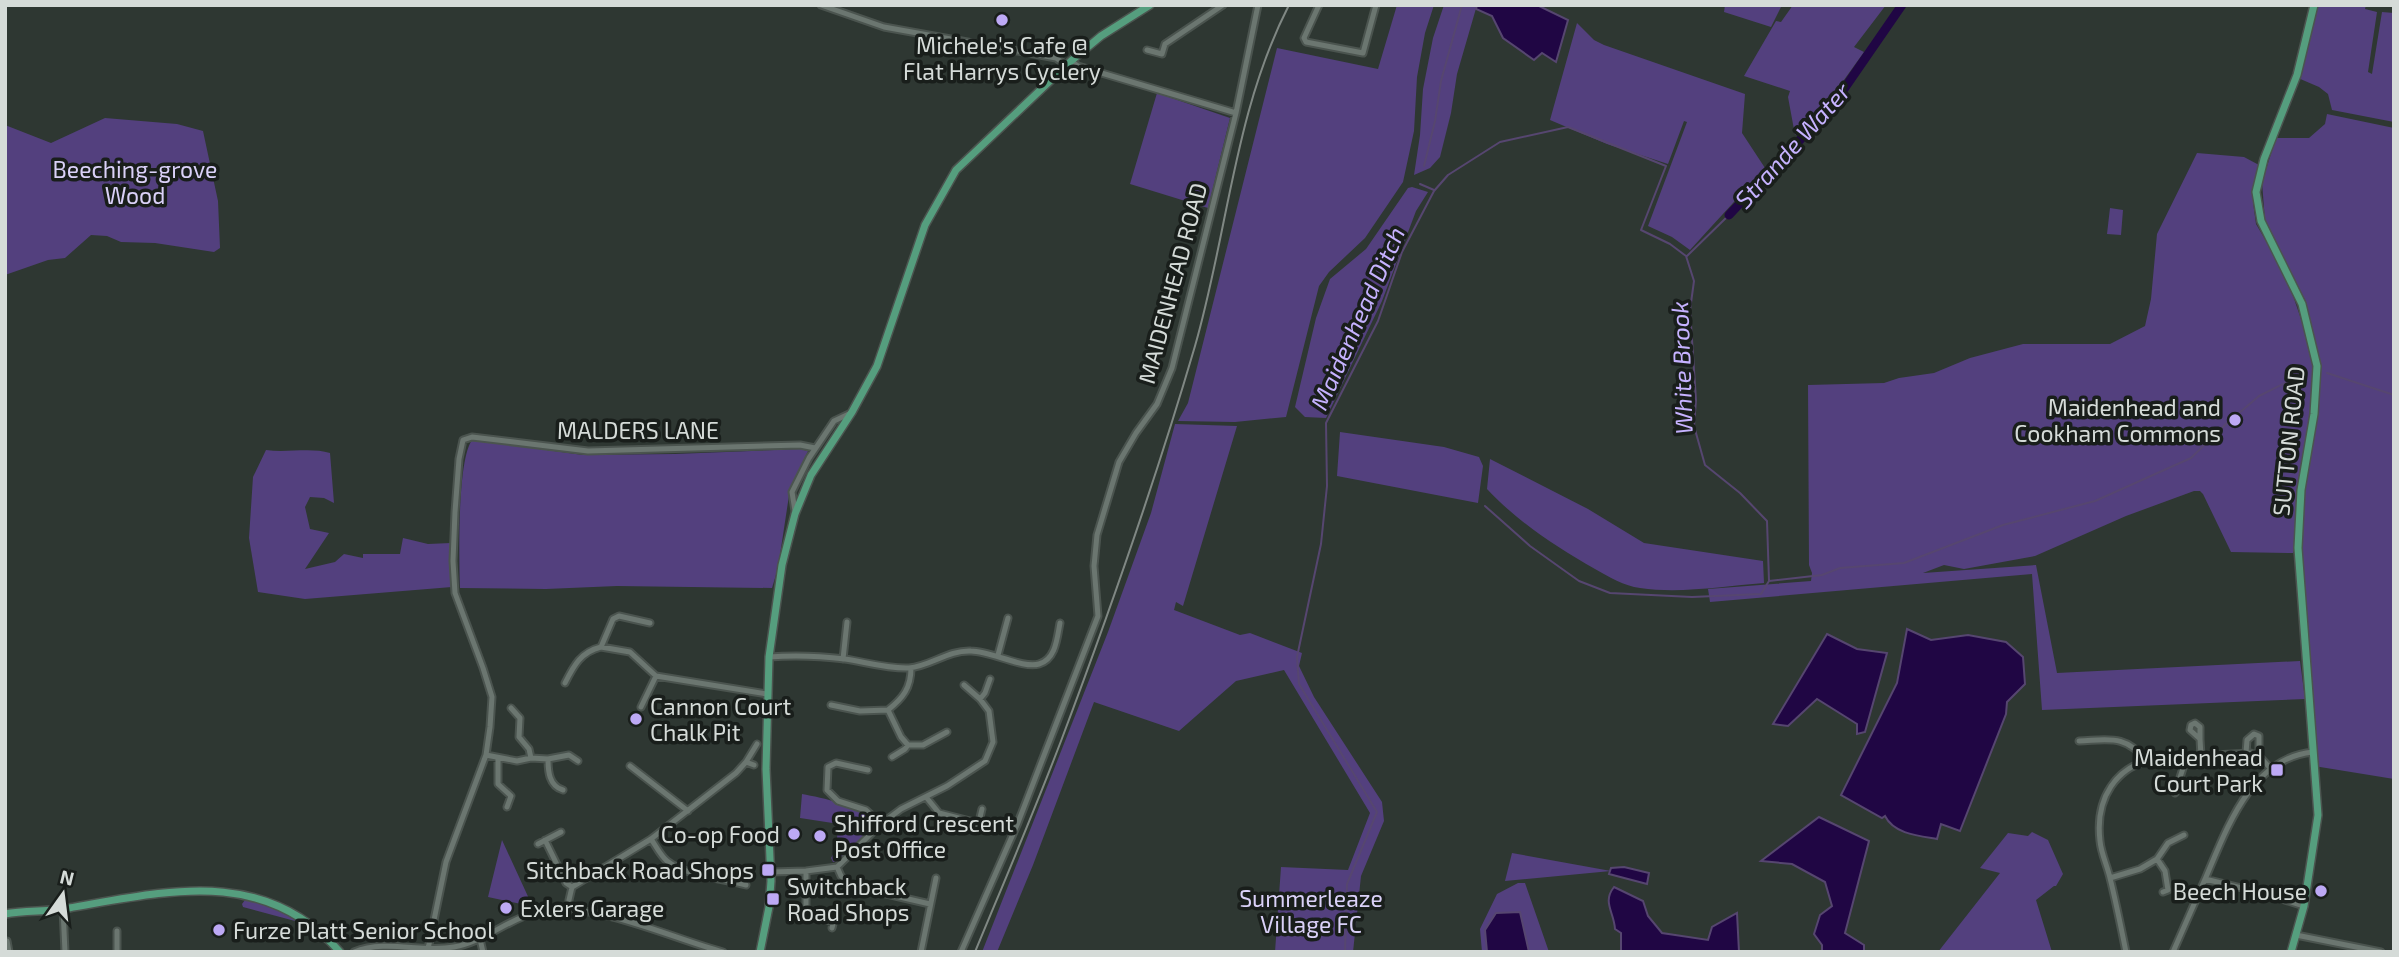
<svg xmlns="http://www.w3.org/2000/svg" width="2399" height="957" viewBox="0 0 2399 957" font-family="'Exo 2',sans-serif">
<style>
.green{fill:#53407e}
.water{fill:#200644;stroke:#564670;stroke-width:2}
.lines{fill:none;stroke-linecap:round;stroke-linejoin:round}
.stream{stroke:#564670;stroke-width:2}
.river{stroke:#200644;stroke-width:9}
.minor-casing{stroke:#4b544f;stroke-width:9}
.major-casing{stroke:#4b544f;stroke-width:10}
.minor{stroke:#6b7670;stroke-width:5}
.major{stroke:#559e7e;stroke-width:7}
.rail{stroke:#808884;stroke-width:2}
.poi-dot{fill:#bda9f5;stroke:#191e1b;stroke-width:2.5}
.labels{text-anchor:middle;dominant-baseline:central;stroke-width:7;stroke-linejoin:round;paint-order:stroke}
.poi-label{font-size:23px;fill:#d5dbd8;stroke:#191e1b;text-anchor:end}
.park-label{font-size:23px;fill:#dad1f8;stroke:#191e1b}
.street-label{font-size:23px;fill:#d5dbd8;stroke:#191e1b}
.water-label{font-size:24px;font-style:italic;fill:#c6b2ff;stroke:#191e1b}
</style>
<rect width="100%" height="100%" fill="#2e3732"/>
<path class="green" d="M 1397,5 L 1434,5 L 1425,33 L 1417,77 L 1414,131 L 1403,182 L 1365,238 L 1329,272 L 1319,286 L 1286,417 L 1235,422 L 1178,421 L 1188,403 L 1277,48 L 1378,69 Z
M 1444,5 L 1477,5 L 1457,74 L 1451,113 L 1440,157 L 1430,168 L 1414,175 L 1420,135 L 1423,89 L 1433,38 Z
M 1725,5 L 1782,5 L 1771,27 L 1724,12 Z
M 1793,5 L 1886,5 L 1854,47 L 1864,52 L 1831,98 L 1795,135 L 1788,97 L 1790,91 L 1744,76 L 1776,21 L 1781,22 Z
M 2316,5 L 2366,5 L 2365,9 L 2377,12 L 2368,72 L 2372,74 L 2382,12 L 2394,13 L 2394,122 L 2332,110 L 2328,94 L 2319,87 L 2298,78 Z
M 1577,23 L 1594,40 L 1604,45 L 1745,94 L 1742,133 L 1765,168 L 1690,250 L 1672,237 L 1648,226 L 1687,122 L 1684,121 L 1668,164 L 1607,144 L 1550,120 Z
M 1157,93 L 1230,118 L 1208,208 L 1130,184 Z
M 2327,114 L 2394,128 L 2394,779 L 2314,766 L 2295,548 L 2293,553 L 2231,552 L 2203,494 L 2200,491 L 2194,491 L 2126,516 L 2035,556 L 1964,569 L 1944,565 L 1923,573 L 2036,565 L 2057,673 L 2300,661 L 2305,699 L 2042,710 L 2032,574 L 1710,602 L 1708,589 L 1811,581 L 1812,573 L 1809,565 L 1808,385 L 1884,383 L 1899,378 L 1934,373 L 1970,358 L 2023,344 L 2110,344 L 2145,326 L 2151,299 L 2157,234 L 2197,153 L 2244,157 L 2259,165 L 2253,202 L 2256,224 L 2286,275 L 2304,328 L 2313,333 L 2306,302 L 2265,221 L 2262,182 L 2276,138 L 2309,138 L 2325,124 Z
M 105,118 L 177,124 L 203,131 L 218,201 L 220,248 L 214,252 L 155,243 L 121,242 L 107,236 L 91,235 L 65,258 L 48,260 L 5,275 L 5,125 L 51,143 Z
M 1412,187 L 1428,192 L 1416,211 L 1382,301 L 1326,418 L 1305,417 L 1295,407 L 1316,318 L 1330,279 L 1366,249 L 1408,188 Z
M 2110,208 L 2123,210 L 2121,235 L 2107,234 Z
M 1175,424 L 1237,426 L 1183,606 L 1176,602 L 1174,610 L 1240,635 L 1250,633 L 1302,653 L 1299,666 L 1314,697 L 1382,802 L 1384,821 L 1361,876 L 1353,952 L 1275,952 L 1281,867 L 1348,870 L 1370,813 L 1284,670 L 1236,681 L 1179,731 L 1094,702 L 1033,865 L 997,952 L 982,952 L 1108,632 L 1151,513 Z
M 1340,432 L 1444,447 L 1479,457 L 1483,466 L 1478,503 L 1337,476 Z
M 472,440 L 583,455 L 675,454 L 800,449 L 808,451 L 790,489 L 778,568 L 772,588 L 617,586 L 546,589 L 460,588 C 459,559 457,461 472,440 Z
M 266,450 C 287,453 311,447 330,453 L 334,503 L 324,498 L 310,497 L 305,507 L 310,529 L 329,533 L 305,569 L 335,562 L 344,554 L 363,558 L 363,554 L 400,554 L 403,538 L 428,544 L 451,543 L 452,587 L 305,599 L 258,592 L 249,538 L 253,477 Z
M 1490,459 L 1588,509 L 1644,543 L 1763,561 L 1764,583 C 1724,586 1680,594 1640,588 C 1624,586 1609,577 1595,569 C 1556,547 1518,522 1487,489 Z
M 802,794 C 823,798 859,805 873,822 L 873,826 L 842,859 L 833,862 L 831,858 L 835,851 L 839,824 L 800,818 Z
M 2032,832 L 2048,840 L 2063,874 L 2056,886 L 2054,886 L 2036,900 L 2052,952 L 1938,952 L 2000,873 L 1980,868 L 2008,833 L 2028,836 Z
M 502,840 L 531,903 L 526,905 L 488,897 Z
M 1512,853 L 1611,871 L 1505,881 Z
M 1518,883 L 1525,883 L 1549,952 L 1529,952 L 1485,930 L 1487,952 L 1482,952 L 1480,929 L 1497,894 Z
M 245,900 L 268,905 L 293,916 L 295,921 L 243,907 L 242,904 Z"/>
<path class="water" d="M 1477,5 L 1537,5 L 1568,20 L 1556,62 L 1542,53 L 1534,60 L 1503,38 L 1492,16 L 1476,9 Z
M 1907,629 L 1931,640 L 1968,635 L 2006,642 L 2023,657 L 2025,684 L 2007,702 L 2006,714 L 1960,831 L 1941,824 L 1937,839 C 1919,836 1894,834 1885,816 L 1882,818 L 1841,795 L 1897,683 Z
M 1827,634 L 1857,649 L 1887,653 L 1865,732 L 1857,734 L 1857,724 L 1817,699 L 1788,726 L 1773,724 Z
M 1819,817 L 1869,841 L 1845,933 L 1864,945 L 1864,952 L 1822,952 L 1822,945 L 1814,934 L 1820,915 L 1832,906 L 1825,882 L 1792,864 L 1761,861 Z
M 1624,867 L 1649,873 L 1647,884 L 1609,874 L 1611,868 Z
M 1614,887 L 1643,901 L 1648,916 L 1662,933 L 1708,940 L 1712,927 L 1737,913 L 1739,952 L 1621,952 L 1621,933 L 1615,929 C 1614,912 1602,902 1614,887 Z
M 1520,912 L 1529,952 L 1487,952 L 1485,930 L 1496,913 Z"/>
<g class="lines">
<path class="stream" d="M 1424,166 L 1435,121 L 1441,81 L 1462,5
M 1420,184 L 1434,190
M 1687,256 L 1729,215
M 2327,373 L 2394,395
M 1485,506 L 1530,546 L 1579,581 L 1610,593 L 1692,597 L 1761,594 L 1769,581
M 1345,952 L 1347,884 L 1377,812 L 1299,684 L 1297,657 L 1321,544 L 1327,486 L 1326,423 L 1378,321 L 1402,252 L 1434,191 L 1448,175 L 1500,142 L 1568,127 L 1666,166 L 1641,230 L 1670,244 L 1686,256 L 1694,281 L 1690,310 L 1696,400 L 1694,426 L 1705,465 L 1740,493 L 1767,521 L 1769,581 L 1822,575 L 1840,568 L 1904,563 L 2003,525 L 2095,501 L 2191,458 L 2225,425 L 2259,396 L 2303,374"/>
<path class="river" d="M 1729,215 L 1833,105 L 1902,5"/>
<defs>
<path id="minor" d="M 821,5 L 884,27 L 1056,58 L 1066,65
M 1319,5 L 1304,38 L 1306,42 L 1363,53 L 1376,5
M 1147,50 L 1162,54 L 1165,44 L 1223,5
M 1071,61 L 1078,66 L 1236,113
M 795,511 L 792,492 L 809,458 L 834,421 L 851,413
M 601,647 L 630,652 L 656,676 L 767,694
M 998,655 L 1008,618
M 769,657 C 794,655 820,656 845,659 C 865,662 888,669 909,668 C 931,666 948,650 971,651 C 991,651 1023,669 1039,664 C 1056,659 1057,638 1060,623
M 843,659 L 847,622
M 565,683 C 574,665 581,652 601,647 L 613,619 L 619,616 L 650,623
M 980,699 L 985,693 L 990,679
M 831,705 L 860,711 L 888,710 C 903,698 911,688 911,668
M 641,707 L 656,676
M 511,708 L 520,718 L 519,737 L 529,749 L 531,758
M 888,710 L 901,737 L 908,745
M 2200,739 L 2200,727 L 2195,723 L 2191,725 L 2190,730 L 2200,739 L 2201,756
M 2079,741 C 2108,740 2126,734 2145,760
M 2246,753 L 2247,740 L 2254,734 L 2259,736 L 2259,757
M 486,755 L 517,761 L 531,758 L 548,759 L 569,755 L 578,761
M 892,757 L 905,749 L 908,745 L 923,745 L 947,732
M 498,759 L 498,784 L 511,796 L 507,807
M 548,759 C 548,771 549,786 563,790
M 754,765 L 746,762 L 757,744
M 630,766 L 688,811
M 868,770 L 836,763 L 828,767 L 827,790 L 838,801 L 866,810 L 881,824
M 2175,793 L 2184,765 L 2184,757
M 926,797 L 939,813 L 978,823
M 977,830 L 982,809
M 651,839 C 656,846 660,855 667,861 C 684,875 723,879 746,885
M 545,840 L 566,883 L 572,887
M 538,844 L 561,832
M 2157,859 L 2165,871 L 2168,890 L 2163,892
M 837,867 L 841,876 L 852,886 L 930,904
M 806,871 L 806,911 L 810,916 L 833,922
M 771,872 L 806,871 L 837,867 L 881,824 L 901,809 L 947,786 L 985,761 L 993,742 L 989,711 L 980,699 L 964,685
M 2110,878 L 2140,869 L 2157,859 L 2168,843 L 2184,835
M 2205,879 L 2266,894 L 2304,906
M 63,909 L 65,952
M 569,909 L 569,900 L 572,887 L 651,839 L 736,773 L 746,762
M 832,928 L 835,916
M 117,931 L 117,952
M 2296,935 L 2381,952
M 480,939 L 483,952
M 7,941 L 9,952
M 428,949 L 446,862 L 486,755 L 490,727 L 492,697 L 483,668 L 455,593 L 453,561 L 455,512 L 459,459 L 463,440 L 472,437 L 588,451 L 800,445 L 815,448
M 354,952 C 387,939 420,953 454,947 C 484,942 508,919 537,912 C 591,899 670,938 723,952
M 921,952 L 936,878
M 961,952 L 1017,825 L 1098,616 L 1094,566 L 1097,535 L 1119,462 L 1136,433 L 1157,404 L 1172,368 L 1236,113 L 1258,5
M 2126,952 C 2121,927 2116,902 2110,878 C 2107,865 2101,853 2100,841 C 2095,799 2115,765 2158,758 L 2251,753 L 2260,757 L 2271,769
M 2173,952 C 2184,927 2195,902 2206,877 C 2227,828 2251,758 2313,752"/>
<path id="major" d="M 5,914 C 26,910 48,912 69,908 C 168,891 264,866 340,952
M 760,952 L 769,907 L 771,881 L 766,769 L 769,657 L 782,565 L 795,514 L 811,475 L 852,412 L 877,366 L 925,225 L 956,170 L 1071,61 L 1101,36 L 1150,5
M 2291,952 L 2304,906 L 2318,815 L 2298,548 L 2301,490 L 2314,414 L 2317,366 L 2302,304 L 2261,221 L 2256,192 L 2264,159 L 2297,75 L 2314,5"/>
</defs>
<use href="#minor" class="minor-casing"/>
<use href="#major" class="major-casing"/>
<use href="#minor" class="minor"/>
<use href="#major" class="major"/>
<path class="rail" d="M 975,952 C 1004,882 1034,812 1061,741 C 1110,611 1156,479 1195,346 C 1228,232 1234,112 1289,5"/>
</g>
<g class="poi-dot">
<circle cx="1002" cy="20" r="7"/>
<circle cx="2235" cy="420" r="7"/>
<circle cx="636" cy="719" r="7"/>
<rect x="2270" y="763" width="14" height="14" rx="3.5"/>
<circle cx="794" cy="834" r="7"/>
<circle cx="820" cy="836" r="7"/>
<rect x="761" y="863" width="14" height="14" rx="3.5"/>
<circle cx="2321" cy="891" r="7"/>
<rect x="766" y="892" width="14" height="14" rx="3.5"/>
<circle cx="506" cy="908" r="7"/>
<circle cx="219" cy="930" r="7"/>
</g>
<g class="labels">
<g class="poi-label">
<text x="1002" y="45" text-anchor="middle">Michele's Cafe @<tspan x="1002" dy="26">Flat Harrys Cyclery</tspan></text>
<text x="2221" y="407">Maidenhead and<tspan x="2221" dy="26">Cookham Commons</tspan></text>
<text x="650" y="706" text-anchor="start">Cannon Court<tspan x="650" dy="26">Chalk Pit</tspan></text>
<text x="2263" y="757">Maidenhead<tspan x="2263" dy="26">Court Park</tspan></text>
<text x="834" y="823" text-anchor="start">Shifford Crescent<tspan x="834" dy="26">Post Office</tspan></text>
<text x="780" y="834">Co-op Food</text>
<text x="754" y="870">Sitchback Road Shops</text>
<text x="787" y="886" text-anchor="start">Switchback<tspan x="787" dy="26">Road Shops</tspan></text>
<text x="2307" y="891">Beech House</text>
<text x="520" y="908" text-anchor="start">Exlers Garage</text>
<text x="233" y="930" text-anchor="start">Furze Platt Senior School</text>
</g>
<g class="park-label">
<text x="135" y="169">Beeching-grove<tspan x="135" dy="26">Wood</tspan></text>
<text x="1311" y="898">Summerleaze<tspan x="1311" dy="26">Village FC</tspan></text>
</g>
<g class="street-label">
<text transform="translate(1172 283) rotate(-75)">MAIDENHEAD ROAD</text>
<text x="638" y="430">MALDERS LANE</text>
<text transform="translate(2288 441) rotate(-84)">SUTTON ROAD</text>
</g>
<g class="water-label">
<text transform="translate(1792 145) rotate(-48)">Strande Water</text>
<text transform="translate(1357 318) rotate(-66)">Maidenhead Ditch</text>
<text transform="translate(1681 368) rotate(-92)">White Brook</text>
</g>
</g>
<rect width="2399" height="957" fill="none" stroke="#d5dbd8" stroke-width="14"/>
<g transform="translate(63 894) rotate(14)" stroke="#191e1b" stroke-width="5" paint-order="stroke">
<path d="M0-5L12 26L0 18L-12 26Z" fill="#d5dbd8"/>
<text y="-10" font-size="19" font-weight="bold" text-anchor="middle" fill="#d5dbd8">N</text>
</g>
</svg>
